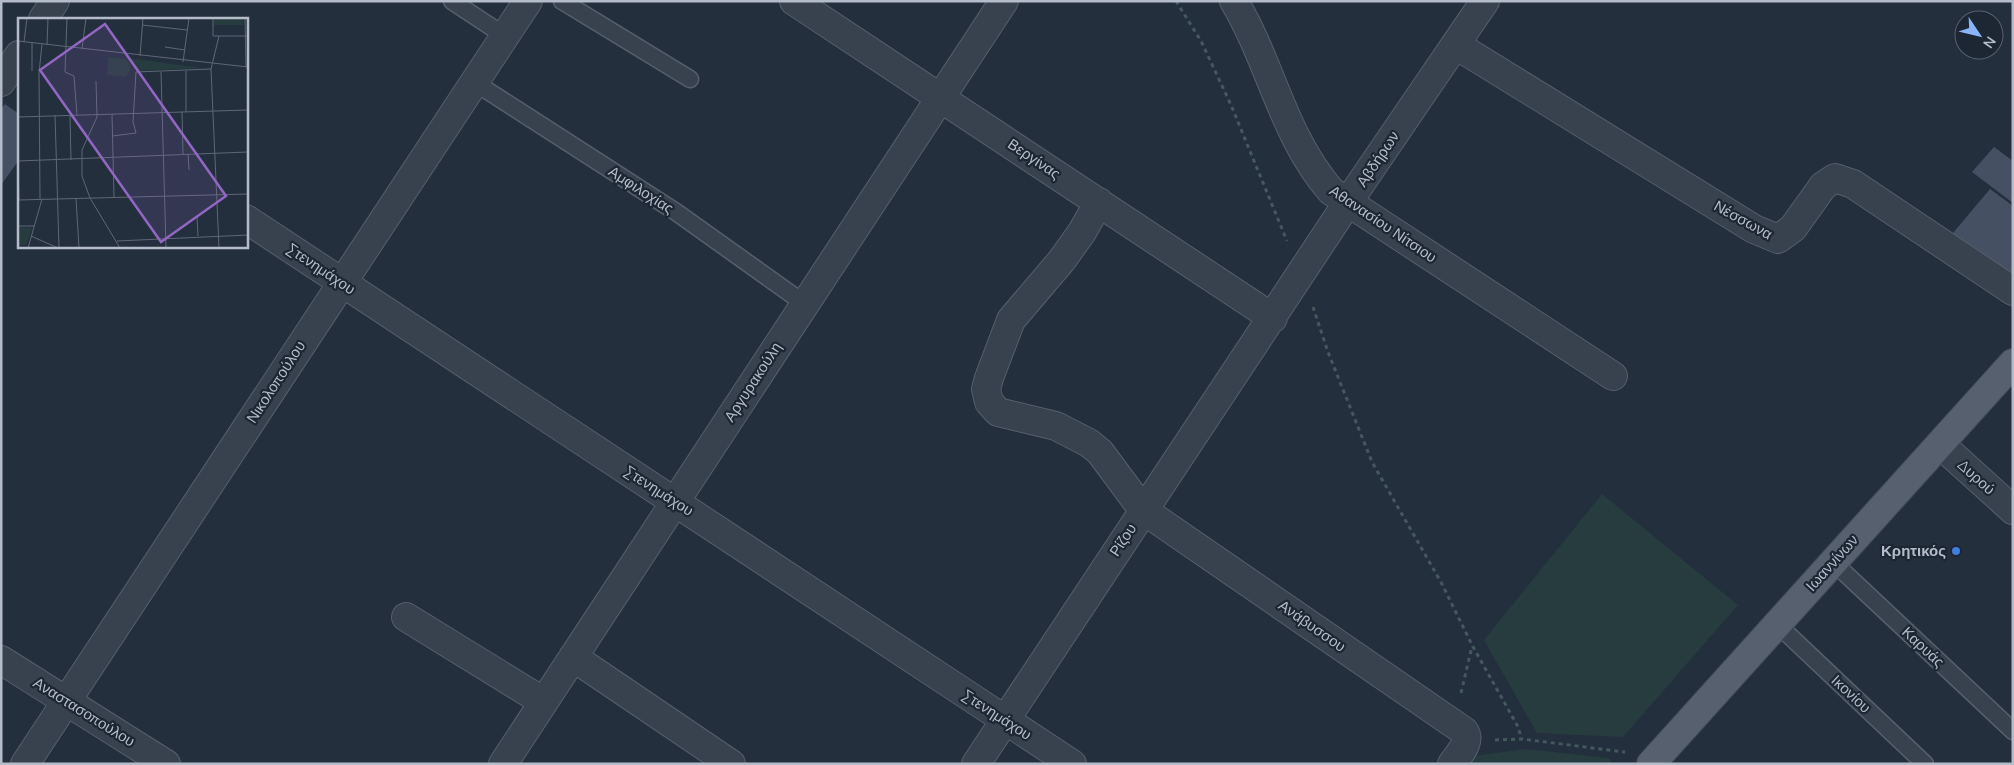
<svg xmlns="http://www.w3.org/2000/svg" width="2014" height="765" viewBox="0 0 2014 765" font-family="'Nunito Sans',sans-serif">
<style>
.green{fill:#263c3f}
.building{fill:#455162}
.lines{fill:none;stroke-linecap:round;stroke-linejoin:round}
.lane-casing{stroke:#565f6c;stroke-width:19}
.street-casing{stroke:#565f6c;stroke-width:30}
.primary-casing{stroke:#414a57;stroke-width:30}
.path{stroke:#44595c;stroke-width:3;stroke-dasharray:4 4;stroke-linecap:butt}
.lane{stroke:#38414e;stroke-width:16}
.street{stroke:#38414e;stroke-width:28}
.primary{stroke:#56606e;stroke-width:28}
.shop-dot{fill:#3f7fe0;stroke:#1d2633;stroke-width:2}
.labels{text-anchor:middle;dominant-baseline:central;stroke-width:4.5;stroke-linejoin:round;paint-order:stroke}
.street-label{font-size:15px;fill:#b4bcc9;stroke:#1d2633}
.poi-label{font-size:15px;font-weight:bold;fill:#b4bcc9;stroke:#1d2633;text-anchor:end}
.inset-road{fill:none;stroke:#5e6776;stroke-width:1}
.view{fill:#9266c3;fill-opacity:0.15;stroke:#9266c3;stroke-width:2.5}
.inset-edge{fill:none;stroke:#b4bcc9;stroke-width:2.5}
</style>
<rect width="100%" height="100%" fill="#242f3e"/>
<path class="green" d="M 1602,494 L 1738,605 L 1623,737 L 1537,733 L 1484,640 Z
M 1526,749 L 1608,758 L 1612,762 L 1610,764 L 1468,764 L 1473,756 Z"/>
<path class="building" d="M 5,104 L 19,114 L 19,160 L 1,185 L 1,109 Z
M 1994,147 L 2013,161 L 2013,203 L 1972,172 Z
M 1990,189 L 2013,206 L 2013,284 L 1948,239 Z"/>
<g class="lines">
<defs>
<path id="lane" d="M 452,1 L 505,36
M 562,1 L 690,79
M 474,82 L 676,212 L 805,304
M 1833,562 L 2013,731
M 1777,624 L 1925,764"/>
<path id="street" d="M 794,1 L 1273,318
M 1234,1 C 1271,63 1283,136 1331,191 L 1613,376
M 43,19 L 55,1
M 1456,45 L 1754,229 L 1778,239 L 1793,228 L 1823,186 L 1835,178 L 1853,184 L 2013,291
M 1,82 L 19,55
M 1099,202 L 1082,232 L 1062,260 L 1011,320 L 989,378 L 986,389 L 989,402 L 998,412 L 1056,426 L 1089,443 L 1100,452 L 1143,510 L 1464,731 C 1472,742 1458,755 1452,764
M 246,219 L 1072,764
M 1940,444 L 2013,510
M 406,617 L 544,702
M 573,657 L 731,764
M 1,660 L 166,764
M 25,764 L 528,1
M 503,764 L 1004,1
M 976,764 L 1348,202 L 1485,1"/>
<path id="primary" d="M 1651,764 L 2013,363"/>
</defs>
<use href="#lane" class="lane-casing"/>
<use href="#street" class="street-casing"/>
<use href="#primary" class="primary-casing"/>
<path class="path" d="M 1176,1 L 1201,41 L 1231,105 L 1287,241
M 1313,307 L 1328,352 L 1372,462 L 1442,584 L 1472,645 L 1517,725 L 1522,739
M 1461,693 L 1472,646
M 1495,740 L 1522,739 L 1625,752"/>
<use href="#lane" class="lane"/>
<use href="#street" class="street"/>
<use href="#primary" class="primary"/>
</g>
<circle class="shop-dot" cx="1956" cy="551" r="5"/>
<g class="labels">
<g class="street-label">
<text transform="translate(1034 159) rotate(34)">Βεργίνας</text>
<text transform="translate(1378 159) rotate(-56)">Αβδήρων</text>
<text transform="translate(641 190) rotate(33)">Αμφιλοχίας</text>
<text transform="translate(1743 220) rotate(29)">Νέσσωνα</text>
<text transform="translate(1383 224) rotate(34)">Αθανασίου Νίτσιου</text>
<text transform="translate(321 269) rotate(34)">Στενημάχου</text>
<text transform="translate(276 382) rotate(-57)">Νικολοπούλου</text>
<text transform="translate(753 382) rotate(-57)">Αργυρακούλη</text>
<text transform="translate(1976 477) rotate(42)">Δυρού</text>
<text transform="translate(659 491) rotate(33)">Στενημάχου</text>
<text transform="translate(1123 540) rotate(-57)">Ρίζου</text>
<text transform="translate(1832 563) rotate(-48)">Ιωαννίνων</text>
<text transform="translate(1312 626) rotate(35)">Ανάβυσσου</text>
<text transform="translate(1923 647) rotate(43)">Καρυάς</text>
<text transform="translate(1851 694) rotate(43)">Ικονίου</text>
<text transform="translate(84 712) rotate(32)">Αναστασοπούλου</text>
<text transform="translate(997 715) rotate(33)">Στενημάχου</text>
</g>
<g class="poi-label">
<text x="1946" y="551">Κρητικός</text>
</g>
</g>
<g transform="translate(18 18)">
<rect width="230" height="230" fill="#242f3e"/>
<path d="M 196,0 L 225,0 L 226,7 L 196,7 ZM 90,39 L 108,41 L 113,49 L 108,59 L 89,57 ZM 111,40 L 168,48 L 186,50 L 119,53 ZM 0,209 L 14,210 L 8,227 L 0,227 Z" fill="#263c3f"/>
<path class="inset-road" d="M 49,0 L 47,54 L 56,58 L 59,97M 195,0 L 195,18 L 230,18M 227,0 L 228,49M 124,7 L 169,12M 201,18 L 193,51 L 201,230M 0,23 L 230,49M 6,24 L 9,0M 29,27 L 30,0M 147,29 L 167,32M 64,31 L 68,0M 122,38 L 125,0M 0,40 L 1,23M 165,44 L 171,0M 14,53 L 14,25M 143,54 L 148,230M 78,63 L 79,99 L 64,132 L 64,158 L 72,180 L 102,230M 164,94 L 165,136M 168,94 L 168,53M 94,96 L 96,179M 37,97 L 41,230M 52,97 L 53,142M 0,99 L 230,92M 94,118 L 118,115 L 115,104 L 118,54 L 193,51M 170,136 L 171,152M 0,143 L 230,134M 0,143 L 1,182M 58,180 L 61,230M 22,181 L 21,55 L 24,26M 0,182 L 230,176M 179,199 L 180,218M 0,208 L 16,208M 13,218 L 40,230M 99,223 L 230,217M 10,230 L 24,181"/>
<path class="view" d="M 87,6 L 208,178 L 143,224 L 22,52 Z"/>
<rect width="230" height="230" class="inset-edge"/>
</g>
<rect width="2014" height="765" fill="none" stroke="#b4bcc9" stroke-width="5"/>
<g transform="translate(1979 35) rotate(125)"><circle r="24" fill="#1d2633" stroke="#59626f"/>
<path d="M0-4L9 19L0 12L-9 19Z" fill="#8ab4f8"/>
<text y="-8" font-size="14" font-weight="bold" text-anchor="middle" fill="#b4bcc9">N</text>
</g>
</svg>
